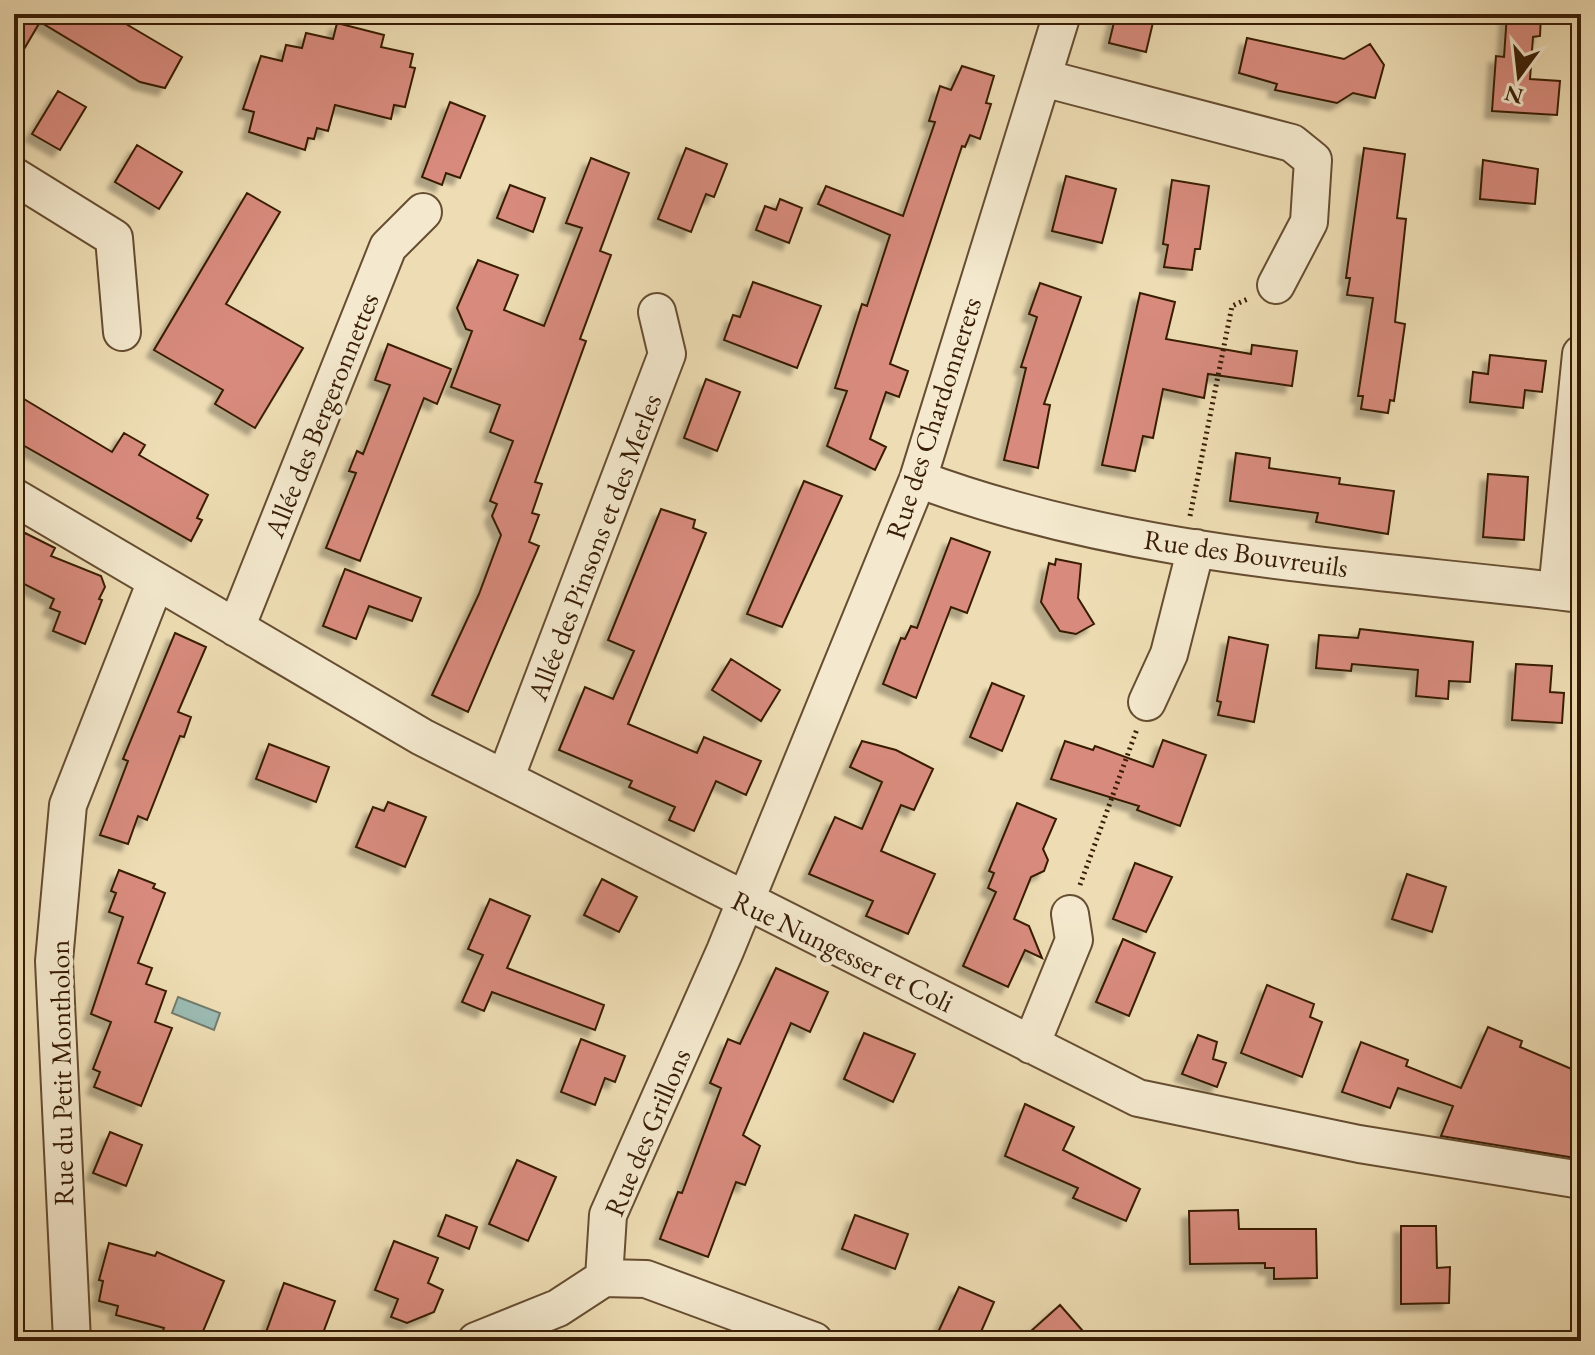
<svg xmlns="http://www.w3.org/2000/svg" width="1595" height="1355" viewBox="0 0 1595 1355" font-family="'EB Garamond',serif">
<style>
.water{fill:#9bbbb3;stroke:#737c6d;stroke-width:2}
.building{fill:#d88b7d;stroke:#381d05;stroke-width:2;filter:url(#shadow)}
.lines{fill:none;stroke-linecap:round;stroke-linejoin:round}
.minor-casing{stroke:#664d31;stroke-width:40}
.path{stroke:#381d05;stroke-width:5;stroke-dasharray:2 4;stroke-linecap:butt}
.minor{stroke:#f4e9ce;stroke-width:36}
.labels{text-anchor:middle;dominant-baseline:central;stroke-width:8;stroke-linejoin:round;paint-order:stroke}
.street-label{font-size:28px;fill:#381d05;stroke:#f4e9ce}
</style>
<defs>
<filter id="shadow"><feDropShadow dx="-7" dy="7" stdDeviation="2" flood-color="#0004"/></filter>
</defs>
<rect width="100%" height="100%" fill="#eeddb4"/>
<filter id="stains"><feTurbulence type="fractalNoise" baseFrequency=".0025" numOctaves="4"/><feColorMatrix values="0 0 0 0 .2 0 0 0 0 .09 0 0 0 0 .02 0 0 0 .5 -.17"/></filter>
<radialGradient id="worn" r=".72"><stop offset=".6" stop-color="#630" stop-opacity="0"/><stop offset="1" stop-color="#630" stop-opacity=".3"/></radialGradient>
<path class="water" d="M 178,997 L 220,1013 L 214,1030 L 172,1013 Z"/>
<path class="building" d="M 14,14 L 109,14 L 182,57 L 165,88 L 140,82 L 40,22 L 14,66 Z
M 1116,14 L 1155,14 L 1146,52 L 1109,43 Z
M 1507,14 L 1541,14 L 1540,36 L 1533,37 L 1530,79 L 1560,81 L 1557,115 L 1492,111 L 1496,56 L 1504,57 Z
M 337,23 L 384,35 L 381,47 L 413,54 L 410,67 L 415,68 L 405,107 L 394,105 L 391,119 L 335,105 L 328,131 L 317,128 L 314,139 L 308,138 L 305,150 L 249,132 L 254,112 L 243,109 L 261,56 L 282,61 L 286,45 L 302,48 L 306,33 L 333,39 Z
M 1247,38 L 1344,59 L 1370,44 L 1384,65 L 1375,98 L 1353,93 L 1337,103 L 1275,90 L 1277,84 L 1239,73 Z
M 962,66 L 994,76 L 986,103 L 991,104 L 980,139 L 970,135 L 965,147 L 962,146 L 890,364 L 908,371 L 899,397 L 886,392 L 870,439 L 886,447 L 875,470 L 827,446 L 847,391 L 835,388 L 862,304 L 867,306 L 890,235 L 818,204 L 826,186 L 903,216 L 935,122 L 929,121 L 940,86 L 951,90 Z
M 58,91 L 86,107 L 60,150 L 32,134 Z
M 450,102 L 485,116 L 460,178 L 446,173 L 442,185 L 422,177 Z
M 137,145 L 182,172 L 159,209 L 115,182 Z
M 686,148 L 727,164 L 714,197 L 706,194 L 691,232 L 658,219 Z
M 1364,148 L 1405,154 L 1397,218 L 1406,219 L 1395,322 L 1405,324 L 1394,401 L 1390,400 L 1388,413 L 1361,409 L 1363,396 L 1358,396 L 1373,298 L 1347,295 L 1350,278 L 1346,278 Z
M 591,158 L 629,173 L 600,251 L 611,255 L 580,339 L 586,341 L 535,482 L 542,484 L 532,513 L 539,515 L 529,542 L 539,546 L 468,712 L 432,695 L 479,594 L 501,535 L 492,516 L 497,504 L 490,501 L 513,441 L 490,432 L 500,405 L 451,387 L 472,331 L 466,329 L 457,308 L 478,260 L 518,275 L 504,310 L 544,326 L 582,228 L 566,223 Z
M 1483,160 L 1538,169 L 1535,204 L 1480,199 Z
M 1066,176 L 1116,189 L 1102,243 L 1052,231 Z
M 1172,180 L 1209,186 L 1200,249 L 1195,249 L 1192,270 L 1164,267 L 1168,245 L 1163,244 Z
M 510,185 L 545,198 L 533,232 L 497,218 Z
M 247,193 L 280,212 L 226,304 L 303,348 L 255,428 L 215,404 L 223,390 L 154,350 Z
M 780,199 L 802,208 L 789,243 L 756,230 L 765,206 L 776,210 Z
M 753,282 L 821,306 L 797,368 L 724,340 L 733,315 L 740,317 Z
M 1040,283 L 1081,297 L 1044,404 L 1050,405 L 1038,468 L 1004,460 L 1026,368 L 1021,367 L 1037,317 L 1029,314 Z
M 1140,293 L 1175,302 L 1166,339 L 1251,354 L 1252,345 L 1297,351 L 1292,386 L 1208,374 L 1204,398 L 1163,389 L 1153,438 L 1143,436 L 1135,471 L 1102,465 Z
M 388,344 L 451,369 L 437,404 L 424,398 L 360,561 L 326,548 L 356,473 L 349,471 L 357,451 L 363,454 L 390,385 L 375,380 Z
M 1490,355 L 1546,361 L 1542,392 L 1525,390 L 1523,408 L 1470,402 L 1473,372 L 1488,374 Z
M 706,379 L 740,392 L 717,451 L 684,438 Z
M 14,393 L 112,452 L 124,433 L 145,445 L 139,455 L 208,495 L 197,518 L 202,520 L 191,541 L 14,440 Z
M 1236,453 L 1270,458 L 1269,468 L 1340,478 L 1339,484 L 1394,491 L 1388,534 L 1316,522 L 1318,513 L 1230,501 Z
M 1488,474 L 1528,477 L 1524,540 L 1483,537 Z
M 804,481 L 842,496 L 782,627 L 747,614 Z
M 661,509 L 695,520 L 693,528 L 706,533 L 628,724 L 697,753 L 704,737 L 761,761 L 746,795 L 716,781 L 694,831 L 669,820 L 675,807 L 629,787 L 632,781 L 559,750 L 585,687 L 613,699 L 634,651 L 608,640 Z
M 25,533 L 55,548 L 51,556 L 101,576 L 105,587 L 99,599 L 102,600 L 85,644 L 53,631 L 60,612 L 50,608 L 54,599 L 14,579 L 14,556 Z
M 951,538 L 990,552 L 967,613 L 951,607 L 916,698 L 883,684 L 901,638 L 905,639 L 911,626 L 917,628 Z
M 1056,559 L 1081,564 L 1078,598 L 1094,624 L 1076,634 L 1060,631 L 1041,602 L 1049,563 L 1055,565 Z
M 345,569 L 421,598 L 412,621 L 369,606 L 356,639 L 323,626 Z
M 1360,629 L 1473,642 L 1470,682 L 1449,681 L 1448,699 L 1416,696 L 1418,670 L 1352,664 L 1351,671 L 1316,668 L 1319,635 L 1358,638 Z
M 175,633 L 206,647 L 178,712 L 191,717 L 184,737 L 180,736 L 147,820 L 138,816 L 128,844 L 100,835 L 128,761 L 123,759 Z
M 1229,637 L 1268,645 L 1254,722 L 1218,715 L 1221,702 L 1217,701 Z
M 731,659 L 780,690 L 761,721 L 712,690 Z
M 1516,664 L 1552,666 L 1550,692 L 1564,693 L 1562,723 L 1512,720 Z
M 992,683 L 1024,696 L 1002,751 L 970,737 Z
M 1163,740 L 1206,755 L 1180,826 L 1137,810 L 1139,806 L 1051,779 L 1065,741 L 1093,750 L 1095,746 L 1153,767 Z
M 862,741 L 896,750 L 933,769 L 914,810 L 901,805 L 881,851 L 935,874 L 908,934 L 866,916 L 873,901 L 809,874 L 835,817 L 862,829 L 882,782 L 850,767 Z
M 269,744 L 329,767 L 316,802 L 256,779 Z
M 388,802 L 426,817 L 405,867 L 356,847 L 373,807 L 384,811 Z
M 1017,803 L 1056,819 L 1043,849 L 1048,860 L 1044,871 L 1031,877 L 1014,919 L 1029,926 L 1042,958 L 1025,950 L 1008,987 L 963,966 L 996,892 L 988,888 L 994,873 L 989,871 Z
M 1135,863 L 1172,877 L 1146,932 L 1113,919 Z
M 119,870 L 155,884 L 153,888 L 165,893 L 138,963 L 152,968 L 146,984 L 166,991 L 155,1022 L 172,1028 L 141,1106 L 94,1087 L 100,1072 L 93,1069 L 111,1022 L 91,1014 L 123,917 L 109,912 L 116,893 L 111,891 Z
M 1407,874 L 1446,887 L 1432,932 L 1392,919 Z
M 602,879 L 637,897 L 619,932 L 584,915 Z
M 490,899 L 530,916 L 507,968 L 604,1005 L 595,1030 L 492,992 L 484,1011 L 462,1002 L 483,955 L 468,949 Z
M 1123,939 L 1155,953 L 1129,1016 L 1096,1002 Z
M 776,968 L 828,992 L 810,1032 L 791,1023 L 743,1135 L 760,1146 L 745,1185 L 736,1182 L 708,1257 L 660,1239 L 678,1192 L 682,1193 L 721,1088 L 710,1083 L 728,1039 L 740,1044 Z
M 1267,985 L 1314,1004 L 1310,1017 L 1322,1022 L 1302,1077 L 1241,1053 Z
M 1488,1027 L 1522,1041 L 1520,1047 L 1581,1073 L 1581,1159 L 1441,1136 L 1453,1106 L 1398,1088 L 1390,1108 L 1342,1092 L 1361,1042 L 1408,1060 L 1406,1066 L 1461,1088 Z
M 864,1033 L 915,1054 L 893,1102 L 844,1079 Z
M 1198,1035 L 1217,1042 L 1213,1059 L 1226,1063 L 1217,1087 L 1182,1074 Z
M 581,1039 L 625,1056 L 615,1082 L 605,1078 L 595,1105 L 561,1092 Z
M 1025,1104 L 1074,1127 L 1063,1150 L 1140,1189 L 1126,1221 L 1073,1198 L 1078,1188 L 1005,1156 Z
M 110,1132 L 142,1145 L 126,1186 L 93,1173 Z
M 517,1160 L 556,1177 L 528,1241 L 489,1224 Z
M 1238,1210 L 1239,1229 L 1316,1229 L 1317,1278 L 1274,1279 L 1274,1268 L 1265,1268 L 1265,1263 L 1190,1264 L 1189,1211 Z
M 446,1215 L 477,1227 L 469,1249 L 438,1236 Z
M 855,1215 L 908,1234 L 895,1269 L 842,1249 Z
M 1401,1226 L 1436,1226 L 1437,1268 L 1450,1267 L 1449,1303 L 1401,1304 Z
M 394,1241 L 438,1258 L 428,1283 L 443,1290 L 434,1312 L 407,1323 L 391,1317 L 398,1299 L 375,1290 Z
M 109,1243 L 155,1256 L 157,1252 L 224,1281 L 199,1341 L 159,1341 L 164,1328 L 116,1315 L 118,1306 L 99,1301 L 103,1281 L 99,1280 Z
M 284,1283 L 335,1301 L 320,1341 L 280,1341 L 265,1335 Z
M 959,1287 L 994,1302 L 977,1341 L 934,1341 Z
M 1060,1305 L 1082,1330 L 1071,1341 L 1020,1341 Z"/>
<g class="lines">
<defs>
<path id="minor" d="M 1043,78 L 1292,143 L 1313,160 L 1309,222 L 1276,285
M 14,176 L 114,238 L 122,332
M 918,479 C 1130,558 1359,567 1581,594
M 14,497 L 422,737 L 1138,1098 L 1359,1144 L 1581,1180
M 1557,591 L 1581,354
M 236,628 L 388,247 L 423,212
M 1147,702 L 1169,654 L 1196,548
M 505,779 L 667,354 L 657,312
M 1031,1045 L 1074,940 L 1070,914
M 604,1278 L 646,1279 L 814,1341
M 72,1341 L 54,961 L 68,805 L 156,581
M 476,1341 L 558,1308 L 604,1278 L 608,1215 L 725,951 L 918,479 L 1062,14"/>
</defs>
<use href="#minor" class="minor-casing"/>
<path class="path" d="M 1190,516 L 1232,306 L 1250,298
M 1080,885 L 1137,729"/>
<use href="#minor" class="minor"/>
</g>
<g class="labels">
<g class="street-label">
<text transform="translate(321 415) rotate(-68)">Allée des Bergeronnettes</text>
<text transform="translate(933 418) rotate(-72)">Rue des Chardonnerets</text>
<text transform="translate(594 547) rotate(-69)">Allée des Pinsons et des Merles</text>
<text transform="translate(1246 553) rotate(8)">Rue des Bouvreuils</text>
<text transform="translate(843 951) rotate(26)">Rue Nungesser et Coli</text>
<text transform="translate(61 1073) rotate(-91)">Rue du Petit Montholon</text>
<text transform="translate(647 1132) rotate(-67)">Rue des Grillons</text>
</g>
</g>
<rect width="1595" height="1355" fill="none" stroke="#eeddb4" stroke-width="48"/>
<rect x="16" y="16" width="1563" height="1323" fill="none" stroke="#381d05" stroke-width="4"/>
<rect x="24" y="24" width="1547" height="1307" fill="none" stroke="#381d05" stroke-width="2"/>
<g transform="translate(1519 76) rotate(195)" stroke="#f4e9ce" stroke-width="6" paint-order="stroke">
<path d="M0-6L14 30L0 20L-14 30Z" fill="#381d05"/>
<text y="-12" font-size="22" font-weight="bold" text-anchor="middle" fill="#381d05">N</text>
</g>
<rect width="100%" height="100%" filter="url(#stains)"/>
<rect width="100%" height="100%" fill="url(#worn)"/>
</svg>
